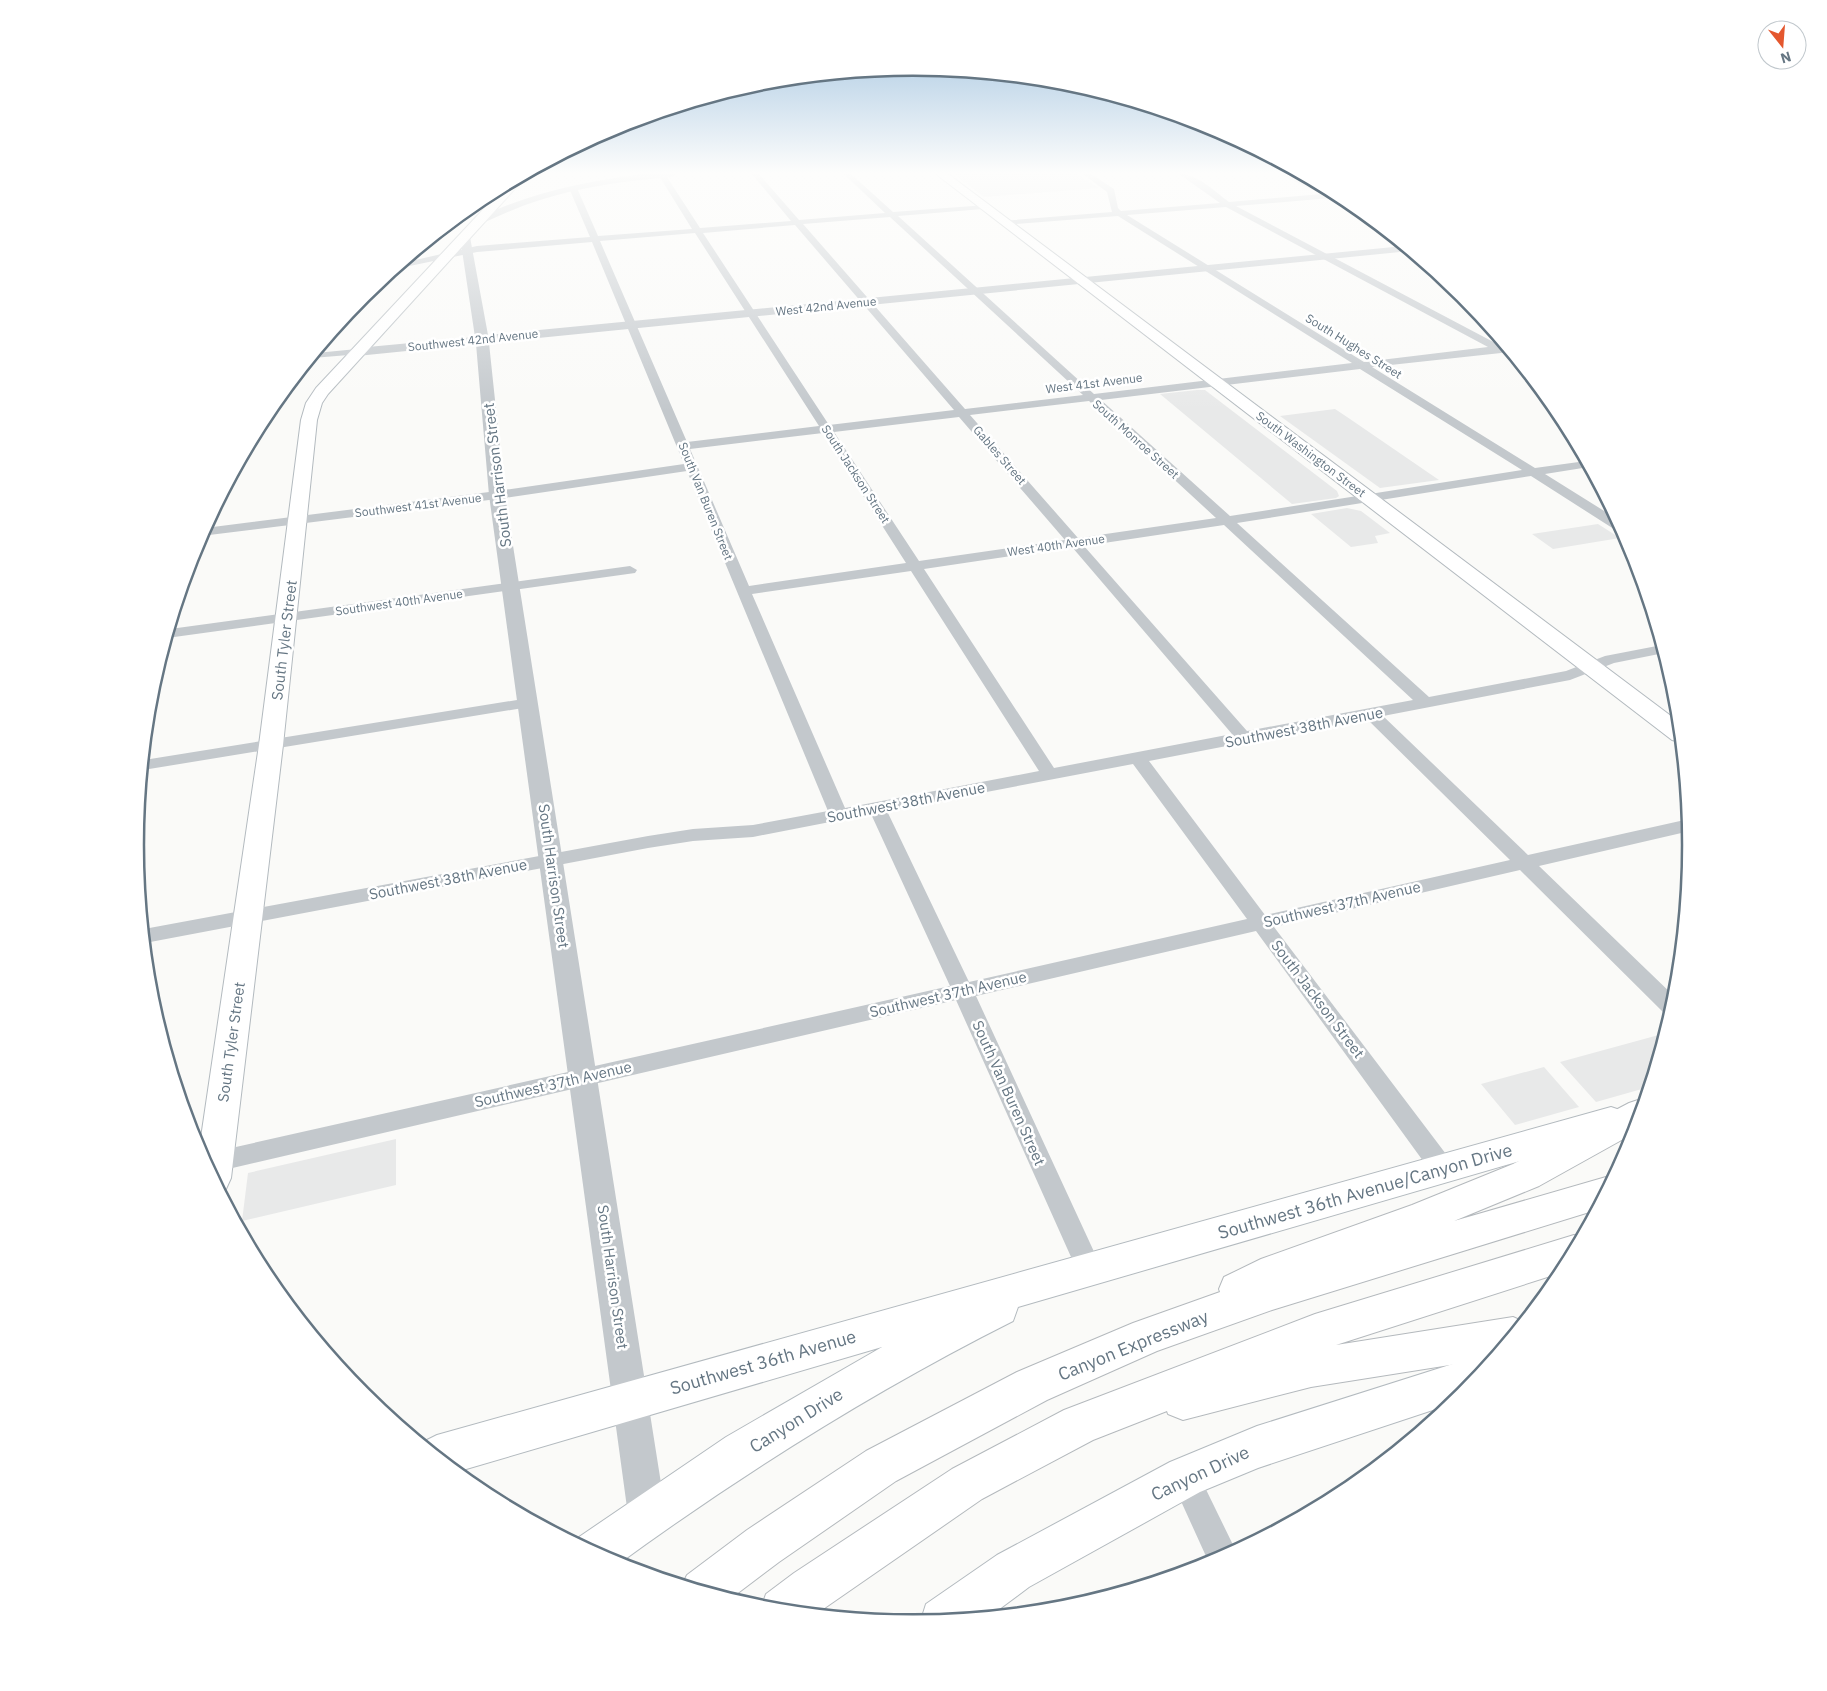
<svg xmlns="http://www.w3.org/2000/svg" width="1827" height="1691" viewBox="0 0 1827 1691" font-family="'IBM Plex Sans',sans-serif">
<style>
.built{fill:#e8e9e9}
.lines{fill:none;stroke-linecap:round;stroke-linejoin:round}
.secondary-casing{stroke:#b3babf;stroke-width:2}
.motorway-casing{stroke:#b4b9bd;stroke-width:2}
.minor{fill:#c3c8cc;fill-rule:evenodd}
.tertiary{fill:#c3c8cc;fill-rule:evenodd}
.secondary{fill:#fff;fill-rule:evenodd}
.motorway{fill:#fff;fill-rule:evenodd}
.labels{text-anchor:middle;dominant-baseline:central;stroke-width:5;stroke-linejoin:round;paint-order:stroke}
.far-street-label{font-size:12px;fill:#657683;stroke:#fff}
.street-label{font-size:15px;fill:#657683;stroke:#fff}
.near-street-label{font-size:18px;fill:#657683;stroke:#fff}
.rim{fill:none;stroke:#657683;stroke-width:2.5}
</style>
<rect width="100%" height="100%" fill="#fafaf8"/>
<path class="built" d="M 954,174 L 1077,174 L 1099,188 L 984,197 Z
M 1197,390 L 1205,390 L 1337,491 L 1339,496 L 1336,498 L 1292,504 L 1160,394 Z
M 1335,409 L 1350,419 L 1439,480 L 1380,488 L 1280,416 Z
M 1347,508 L 1361,511 L 1390,533 L 1375,536 L 1378,543 L 1351,547 L 1311,514 Z
M 1598,524 L 1620,538 L 1553,549 L 1532,534 Z
M 1666,1033 L 1649,1087 L 1596,1102 L 1560,1062 Z
M 1544,1067 L 1579,1107 L 1515,1125 L 1481,1084 Z
M 396,1139 L 396,1185 L 242,1221 L 248,1173 Z"/>
<g class="lines">
<defs>
<path id="secondary" d="M 936,174 L 948,174 L 1679,722 L 1681,742 L 1672,740 Z
M 522,177 L 522,181 L 328,394 L 322,403 L 317,420 L 283,745 L 231,1178 L 226,1189 L 220,1191 L 199,1151 L 259,745 L 301,420 L 306,403 L 316,388 L 506,185 Z
M 1611,1107 L 1623,1111 L 1628,1121 L 1623,1131 L 1018,1307 L 1013,1321 C 874,1391 743,1473 617,1565 L 576,1543 L 579,1537 L 726,1437 L 882,1347 L 456,1472 L 421,1443 L 437,1435 Z
M 1481,1355 L 1493,1360 L 1463,1396 L 1454,1403 L 1258,1468 L 1200,1492 L 1029,1587 L 990,1616 L 920,1623 L 926,1604 L 997,1555 L 1170,1462 L 1257,1426 Z"/>
<path id="motorway" d="M 1641,1099 L 1645,1101 L 1636,1132 L 1539,1186 L 1454,1221 L 1606,1177 L 1613,1179 L 1596,1210 L 1272,1310 L 1157,1351 L 1047,1400 L 896,1481 L 779,1562 L 730,1599 L 682,1585 L 687,1575 L 747,1530 L 866,1451 L 1017,1372 L 1133,1323 L 1220,1292 L 1219,1289 L 1224,1277 L 1261,1259 L 1412,1205 L 1513,1164 L 1629,1103 Z
M 1574,1235 L 1582,1238 L 1563,1272 L 1336,1345 L 1513,1317 L 1524,1322 L 1494,1358 L 1311,1387 L 1183,1420 L 1168,1414 L 1167,1411 L 1093,1440 L 982,1499 L 816,1614 L 761,1608 L 766,1594 L 794,1573 L 952,1469 L 1064,1410 L 1315,1314 Z"/>
</defs>
<use href="#secondary" class="secondary-casing"/>
<use href="#motorway" class="motorway-casing"/>
<path class="minor" d="M 658,174 L 665,174 L 700,228 L 791,221 L 752,174 L 759,174 L 799,220 L 885,213 L 844,174 L 851,174 L 893,212 L 986,205 L 987,207 L 983,209 L 898,216 L 1094,394 L 1352,363 L 1118,216 L 1005,225 L 1002,225 L 1002,221 L 1112,212 L 1107,192 L 1083,174 L 1091,174 L 1114,189 L 1118,208 L 1121,211 L 1220,203 L 1179,174 C 1198,174 1214,191 1229,202 L 1322,194 L 1278,174 C 1297,174 1341,195 1356,207 L 1331,198 L 1236,206 L 1501,346 L 1505,345 L 1509,351 L 1501,353 L 1372,367 L 1535,468 L 1586,461 L 1589,467 L 1545,474 L 1617,519 L 1624,532 L 1617,531 L 1531,476 L 1237,523 L 1429,697 L 1566,671 L 1605,656 L 1662,645 L 1664,653 L 1614,663 L 1570,680 L 1383,716 L 1528,855 L 1689,819 L 1690,831 L 1539,866 L 1676,998 L 1671,1015 L 1665,1014 L 1520,870 L 1274,927 L 1452,1162 L 1455,1169 L 1452,1176 L 1443,1179 L 1434,1176 L 1256,931 L 976,996 L 1102,1269 L 1098,1277 L 1089,1281 L 1080,1277 L 956,1000 L 211,1173 L 201,1156 L 209,1153 L 950,986 L 871,814 L 753,837 L 693,841 L 648,848 L 145,943 L 144,929 L 648,836 L 693,829 L 753,825 L 828,811 L 687,471 L 497,499 L 201,536 L 205,528 L 497,491 L 684,464 L 592,242 L 477,252 L 395,269 L 402,263 L 477,246 L 590,237 L 569,188 L 573,186 L 577,188 L 598,236 L 692,229 ZM 1226,207 L 1488,347 L 1364,362 L 1127,215 ZM 890,217 L 1083,395 L 965,409 L 803,224 ZM 795,225 L 954,410 L 829,425 L 703,233 ZM 695,233 L 819,426 L 687,442 L 600,241 ZM 1360,369 L 1522,470 L 1230,516 L 1101,400 ZM 1089,401 L 1216,518 L 1078,538 L 970,415 ZM 959,417 L 1065,540 L 919,561 L 834,432 ZM 823,433 L 906,563 L 749,586 L 690,449 ZM 1224,525 L 1413,700 L 1247,731 L 1084,546 ZM 1072,547 L 1232,734 L 1054,768 L 924,569 ZM 911,571 L 1039,771 L 845,808 L 752,594 ZM 1367,719 L 1510,860 L 1265,915 L 1149,761 ZM 1133,764 L 1247,919 L 969,982 L 887,811 Z
M 357,349 L 362,352 L 361,354 L 312,358 L 316,353 Z
M 630,566 L 637,570 L 635,573 L 167,638 L 170,629 Z
M 529,698 L 535,700 L 537,703 L 535,706 L 143,770 L 144,760 Z
M 1185,1462 L 1195,1467 L 1236,1551 L 1210,1565 L 1170,1477 L 1175,1467 Z"/>
<path class="tertiary" d="M 643,174 L 676,174 L 672,177 C 627,181 583,186 540,200 C 520,206 501,215 483,223 L 475,223 L 474,221 C 480,215 490,213 498,209 C 544,190 593,180 643,174 Z
M 465,234 L 470,237 L 488,335 L 1404,246 L 1410,251 L 489,343 L 505,495 L 666,1515 L 661,1529 L 647,1534 L 633,1529 L 628,1515 L 489,495 L 476,344 L 357,356 L 351,352 L 357,348 L 475,337 L 460,237 Z"/>
<use href="#secondary" class="secondary"/>
<use href="#motorway" class="motorway"/>
</g>
<linearGradient id="sky" x2="0" y2="1"><stop stop-color="#96bcdc"/><stop offset="0.42" stop-color="#fdfdfc"/><stop offset="1" stop-color="#fdfdfc" stop-opacity="0"/></linearGradient>
<rect width="1827" height="411" fill="url(#sky)"/>
<g class="labels">
<g class="far-street-label">
<text transform="translate(826 306) rotate(-6)">West 42nd Avenue</text>
<text transform="translate(473 340) rotate(-6)">Southwest 42nd Avenue</text>
<text transform="translate(1354 346) rotate(32)">South Hughes Street</text>
<text transform="translate(1094 383) rotate(-7)">West 41st Avenue</text>
<text transform="translate(1136 439) rotate(42)">South Monroe Street</text>
<text transform="translate(1311 454) rotate(37)">South Washington Street</text>
<text transform="translate(1000 455) rotate(49)">Gables Street</text>
<text transform="translate(856 474) rotate(57)">South Jackson Street</text>
<text transform="translate(706 501) rotate(68)">South Van Buren Street</text>
<text transform="translate(418 505) rotate(-7)">Southwest 41st Avenue</text>
<text transform="translate(1056 545) rotate(-8)">West 40th Avenue</text>
<text transform="translate(399 602) rotate(-8)">Southwest 40th Avenue</text>
</g>
<g class="street-label">
<text transform="translate(497 475) rotate(-97)">South Harrison Street</text>
<text transform="translate(284 640) rotate(-83)">South Tyler Street</text>
<text transform="translate(1304 727) rotate(-11)">Southwest 38th Avenue</text>
<text transform="translate(906 802) rotate(-11)">Southwest 38th Avenue</text>
<text transform="translate(554 876) rotate(82)">South Harrison Street</text>
<text transform="translate(448 879) rotate(-11)">Southwest 38th Avenue</text>
<text transform="translate(1342 904) rotate(-13)">Southwest 37th Avenue</text>
<text transform="translate(948 994) rotate(-13)">Southwest 37th Avenue</text>
<text transform="translate(1318 999) rotate(53)">South Jackson Street</text>
<text transform="translate(231 1042) rotate(-82)">South Tyler Street</text>
<text transform="translate(553 1084) rotate(-13)">Southwest 37th Avenue</text>
<text transform="translate(1009 1093) rotate(66)">South Van Buren Street</text>
<text transform="translate(613 1277) rotate(82)">South Harrison Street</text>
</g>
<g class="near-street-label">
<text transform="translate(1365 1191) rotate(-16)">Southwest 36th Avenue/Canyon Drive</text>
<text transform="translate(1133 1345) rotate(-22)">Canyon Expressway</text>
<text transform="translate(763 1362) rotate(-16)">Southwest 36th Avenue</text>
<text transform="translate(796 1420) rotate(-32)">Canyon Drive</text>
<text transform="translate(1200 1473) rotate(-25)">Canyon Drive</text>
</g>
</g>
<path d="M0 0H1827V1691H0ZM144 845a769 769 0 1 1 1538 0a769 769 0 1 1-1538 0Z" fill="#fff" fill-rule="evenodd"/>
<path class="rim" d="M144 845a769 769 0 1 1 1538 0a769 769 0 1 1-1538 0Z"/>
<g transform="translate(1782 45) rotate(163)"><circle r="24" fill="#ffffff" stroke="#c1c8cd"/>
<path d="M0-4L9 19L0 12L-9 19Z" fill="#e4572e"/>
<text y="-8" font-size="14" font-weight="bold" text-anchor="middle" fill="#657683">N</text>
</g>
</svg>
